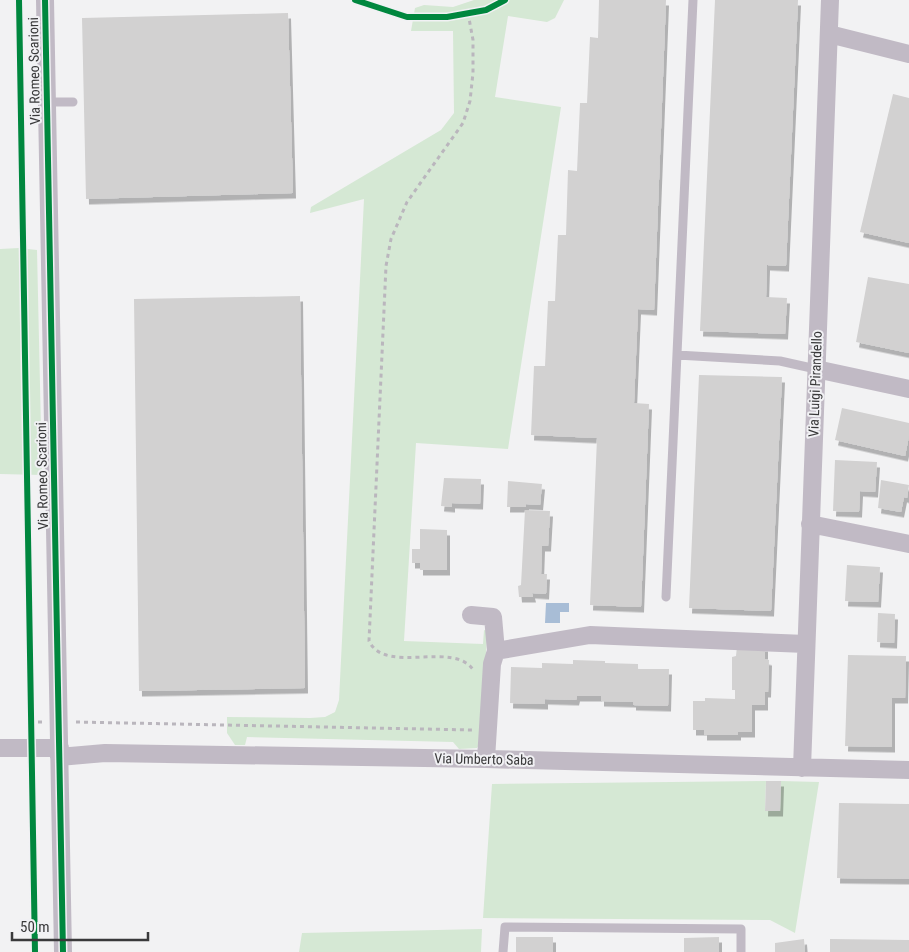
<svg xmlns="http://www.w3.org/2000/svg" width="909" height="952" viewBox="0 0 909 952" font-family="'Roboto Condensed',sans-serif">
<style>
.green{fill:#d5e8d4}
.water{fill:#a8bdd6}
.building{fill:#d2d1d1;filter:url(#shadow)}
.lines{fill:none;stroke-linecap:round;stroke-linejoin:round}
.path{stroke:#bab6bd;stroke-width:3;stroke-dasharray:4 4;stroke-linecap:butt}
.lane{stroke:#c1bac5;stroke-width:9}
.street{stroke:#c1bac5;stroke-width:18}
.cycleway-casing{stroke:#f1f1f4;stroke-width:9}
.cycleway{stroke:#00873e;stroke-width:6}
.labels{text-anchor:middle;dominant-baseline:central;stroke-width:4;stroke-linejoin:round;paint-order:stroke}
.street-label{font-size:14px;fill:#39393a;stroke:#f1f1f4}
</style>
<defs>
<filter id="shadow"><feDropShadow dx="3" dy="5.5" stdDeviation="0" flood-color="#0004"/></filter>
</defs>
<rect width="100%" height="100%" fill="#f2f2f3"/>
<path class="green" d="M 474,0 L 564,0 L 555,18 L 547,22 L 508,16 L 495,97 L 561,107 L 508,449 L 416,443 L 404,641 L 483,644 L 484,630 L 487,631 L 482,740 L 477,748 L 459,749 L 453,742 L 247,737 L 245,745 L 235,745 L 227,733 L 227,717 L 310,718 L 325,717 L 335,712 L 339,700 L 364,199 L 310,213 L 311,207 L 441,130 L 454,113 L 453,31 L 411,31 L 415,8 L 424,5 L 453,7 Z
M 19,248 L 37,250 L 42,475 L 0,474 L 0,249 Z
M 766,781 L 765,810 L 780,811 L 781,781 L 819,782 L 795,933 L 770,920 L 483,918 L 492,784 Z
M 482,929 L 481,952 L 299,952 L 302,933 Z"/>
<path class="water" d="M 546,603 L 569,603 L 569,612 L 560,612 L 560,623 L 545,623 Z"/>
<path class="building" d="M 599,0 L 666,0 L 654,310 L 638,309 L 634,403 L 649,404 L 641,607 L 590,605 L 597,438 L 531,435 L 534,366 L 545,366 L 548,301 L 555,301 L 558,235 L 566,235 L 568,170 L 577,171 L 580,103 L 587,103 L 590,37 L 598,38 Z
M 715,0 L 798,0 L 786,266 L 767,265 L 766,297 L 787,298 L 785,334 L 700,331 Z
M 288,13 L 293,193 L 86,199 L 82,18 Z
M 893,94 L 909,98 L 909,243 L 860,232 Z
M 868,277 L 909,284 L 909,353 L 856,342 Z
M 300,296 L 305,688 L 139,691 L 134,299 Z
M 699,375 L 782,377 L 771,611 L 689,608 Z
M 842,408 L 909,423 L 909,436 L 905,456 L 835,440 Z
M 835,460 L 877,462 L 875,492 L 860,491 L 859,512 L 833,511 Z
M 444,478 L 481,479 L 480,504 L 452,503 L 452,507 L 441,506 Z
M 881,480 L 909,485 L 907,498 L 904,497 L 901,512 L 878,508 Z
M 508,481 L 542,484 L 540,505 L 526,504 L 526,507 L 507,507 Z
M 525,510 L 550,511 L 548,546 L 542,546 L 541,574 L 547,574 L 546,594 L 532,593 L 533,597 L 519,597 L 518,586 L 521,585 Z
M 420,529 L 447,530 L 447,570 L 420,570 L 420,563 L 412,563 L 412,549 L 420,549 Z
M 847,565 L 880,567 L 878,602 L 845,601 Z
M 878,613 L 895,614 L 894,643 L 877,642 Z
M 737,646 L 765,646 L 765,659 L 769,660 L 768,692 L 765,692 L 765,705 L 752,705 L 752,732 L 738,732 L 738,735 L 704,735 L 704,730 L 693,730 L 693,701 L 705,701 L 705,698 L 735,699 L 735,690 L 732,690 L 732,657 L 736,656 Z
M 848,655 L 906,656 L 905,698 L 892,698 L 892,747 L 845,746 Z
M 573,660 L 605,661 L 605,663 L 638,664 L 638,669 L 669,669 L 668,706 L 633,705 L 633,702 L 601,701 L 601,696 L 577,696 L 576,700 L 545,699 L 545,704 L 510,703 L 511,667 L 542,668 L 542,663 L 573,664 Z
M 766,781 L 781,781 L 780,811 L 765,811 Z
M 839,803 L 909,804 L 909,879 L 837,878 Z
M 516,937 L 553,937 L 553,952 L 516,952 Z
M 719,937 L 719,952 L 684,952 L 684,938 Z
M 804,939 L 805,952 L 775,952 L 775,943 Z
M 830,939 L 909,940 L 909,952 L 830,952 Z"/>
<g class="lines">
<path class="path" d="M 468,13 L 473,40 L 473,73 L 470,101 L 463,123 L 407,202 L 391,239 L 386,266 L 369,641 C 386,676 454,639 474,671
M 30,722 L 42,722
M 76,722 L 472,730"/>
<path class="lane" d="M 47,102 L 73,102
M 677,355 L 780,361 L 816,369
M 666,597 L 693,0
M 503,952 L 505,927 L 741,929 L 741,952"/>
<path class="street" d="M 45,0 L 63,952
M 829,34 L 909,54
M 816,369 L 909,389
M 810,524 L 909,544
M 471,615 L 493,617 L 496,651
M 0,748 L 60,748
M 59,757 L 105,753 L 486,759 L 909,770
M 486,759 L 492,664 L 496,651 L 590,635 L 806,644
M 802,768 L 830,0"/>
<defs>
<path id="cycleway" d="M 19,0 L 35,952
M 45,0 L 63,952
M 355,0 L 407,17 L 447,17 L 486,10 L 505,0"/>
</defs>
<use href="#cycleway" class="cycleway-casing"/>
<use href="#cycleway" class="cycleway"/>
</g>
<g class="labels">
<g class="street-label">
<text transform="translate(34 71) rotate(-91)">Via Romeo Scarioni</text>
<text transform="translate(815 384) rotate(-88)">Via Luigi Pirandello</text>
<text transform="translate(42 476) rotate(-91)">Via Romeo Scarioni</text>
<text transform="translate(484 759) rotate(1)">Via Umberto Saba</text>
</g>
</g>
<path d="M12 932v8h136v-8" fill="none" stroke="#39393a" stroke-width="2.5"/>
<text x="20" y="932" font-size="15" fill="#39393a" stroke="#f1f1f4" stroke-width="4" paint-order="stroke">50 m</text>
</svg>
